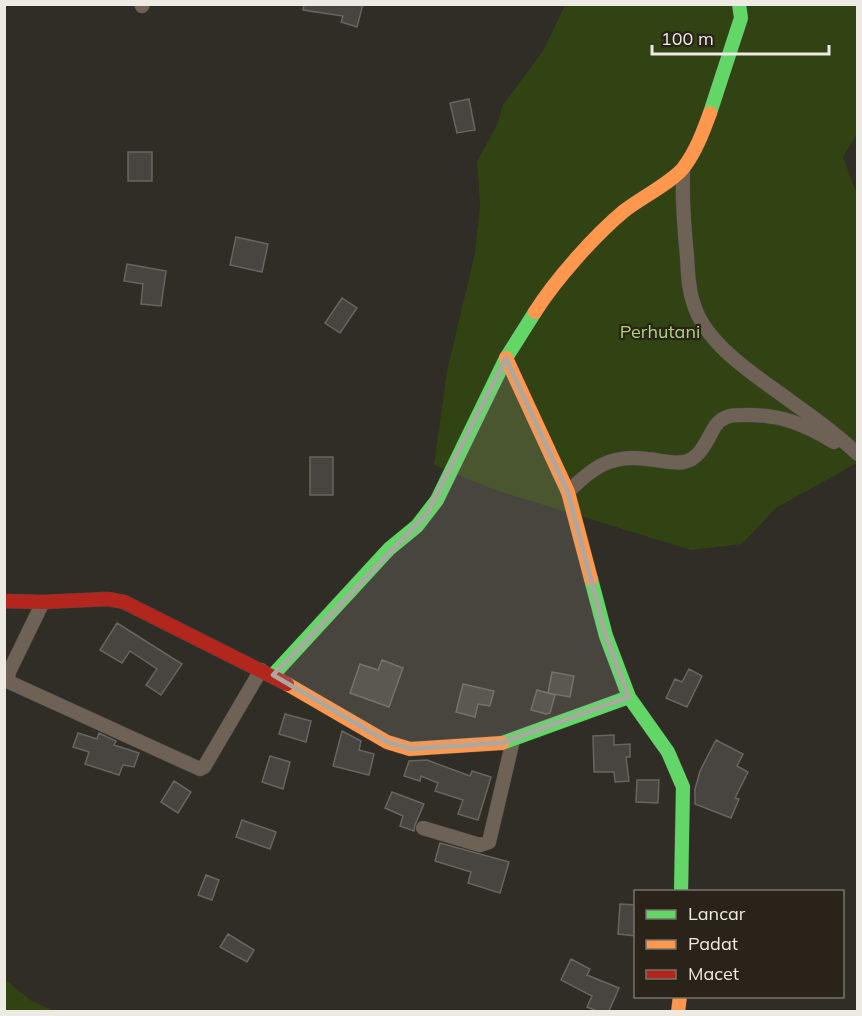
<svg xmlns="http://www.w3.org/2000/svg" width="862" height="1016" viewBox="0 0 862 1016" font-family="Mulish,sans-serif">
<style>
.green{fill:#314213}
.building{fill:#48443f;stroke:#686560;stroke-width:1.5}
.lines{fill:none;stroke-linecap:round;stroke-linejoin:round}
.street-casing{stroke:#4a4741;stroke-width:15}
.fast-casing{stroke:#4a4741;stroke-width:15}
.slow-casing{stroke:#4a4741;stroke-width:15}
.jam-casing{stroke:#4a4741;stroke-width:15}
.street{stroke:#6e6256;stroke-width:14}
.fast{stroke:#63d668;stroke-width:14}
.slow{stroke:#ff974d;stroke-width:14}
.jam{stroke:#b3261e;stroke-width:14}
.marked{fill:#aba8a1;fill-opacity:0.2;stroke:#aba8a1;stroke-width:4.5;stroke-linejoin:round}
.labels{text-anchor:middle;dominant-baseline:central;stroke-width:4.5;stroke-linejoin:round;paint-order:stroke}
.park-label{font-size:18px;fill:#add577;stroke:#292319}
</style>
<rect width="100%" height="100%" fill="#302c26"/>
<path class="green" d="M 565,5 L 857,5 L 857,134 L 843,157 L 858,197 L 857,463 L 776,508 L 742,544 L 691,550 L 495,490 L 434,465 L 447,371 L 475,253 L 480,205 L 477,161 L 497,125 L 503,105 L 543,51 Z
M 4,978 L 30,1000 L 54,1011 L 5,1011 Z"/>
<path class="building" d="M 304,4 L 363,4 L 357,27 L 341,22 L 343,16 L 303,10 Z
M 469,99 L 475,130 L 457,133 L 450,103 Z
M 128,152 L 152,152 L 152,181 L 128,181 Z
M 236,237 L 268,244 L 262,272 L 230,265 Z
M 127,264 L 166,271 L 161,306 L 141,304 L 143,284 L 124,281 Z
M 342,298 L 357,308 L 340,333 L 325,323 Z
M 310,457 L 333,457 L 333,495 L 310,495 Z
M 117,623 L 182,664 L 161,695 L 146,685 L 157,669 L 130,651 L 122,663 L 100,650 Z
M 382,660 L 403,668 L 389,707 L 350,693 L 360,664 L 378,670 Z
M 689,669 L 702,676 L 687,707 L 666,698 L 675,679 L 682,682 Z
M 552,672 L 574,676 L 570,697 L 548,693 Z
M 463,684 L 494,691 L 490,706 L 478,704 L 475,717 L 456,712 Z
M 537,690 L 555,695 L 550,713 L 546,714 L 531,710 Z
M 285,714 L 311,721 L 306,742 L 279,734 Z
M 342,731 L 361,741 L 359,750 L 374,754 L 369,775 L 333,766 Z
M 78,733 L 97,739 L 99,733 L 116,741 L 114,745 L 139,753 L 134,767 L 123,765 L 119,775 L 85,764 L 89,752 L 73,747 Z
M 614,735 L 614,745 L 630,744 L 630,757 L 626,757 L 629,781 L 615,782 L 614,772 L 594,772 L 593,736 Z
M 716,740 L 743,754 L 737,766 L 748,772 L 735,798 L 739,799 L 731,818 L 695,804 L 695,789 L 700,771 Z
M 270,756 L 290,762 L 283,789 L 262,782 Z
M 427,760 L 470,776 L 472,771 L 491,777 L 478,820 L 458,814 L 463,800 L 435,791 L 438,783 L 421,776 L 420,781 L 404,776 L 409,761 Z
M 637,780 L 659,780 L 658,803 L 636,802 Z
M 174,781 L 191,792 L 178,813 L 161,802 Z
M 392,792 L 424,804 L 415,825 L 414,831 L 400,826 L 403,816 L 385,808 Z
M 242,820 L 276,832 L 270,849 L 236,837 Z
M 440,843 L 509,862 L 500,893 L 468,883 L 471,872 L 435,861 Z
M 206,875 L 219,880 L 212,900 L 198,895 Z
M 620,904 L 636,905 L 636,936 L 618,934 Z
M 228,934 L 254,950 L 247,962 L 220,947 Z
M 571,959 L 590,969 L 587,975 L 619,988 L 609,1011 L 597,1011 L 587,1007 L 592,996 L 561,980 Z"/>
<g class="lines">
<defs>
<path id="street" d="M 142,6 L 143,4
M 683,169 C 682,199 684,227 687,256 C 688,272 688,289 694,305 C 707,347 760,378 793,403 C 816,419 837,435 858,454
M 568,492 C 593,467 611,454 647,459 C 659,460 672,464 684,462 C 702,458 707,438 716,425 C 724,415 733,415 744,415 C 780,414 804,424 834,442
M 43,602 L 8,674 L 9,682 L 200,769 L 204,767 L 261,670
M 423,828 L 480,845 L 489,842 L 513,740"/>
<path id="fast" d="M 710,113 L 741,18 L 739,4
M 591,579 L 606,636 L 629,697
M 273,675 L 389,549 L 417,526 L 437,500 L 506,358 L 535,312
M 502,743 L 629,697 L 668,752 L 683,787 L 681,892"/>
<path id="slow" d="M 535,312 C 555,280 595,235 624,211 C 639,199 674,181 684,167 C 696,151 703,132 710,113
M 506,358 L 568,492 L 591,579
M 287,684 L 387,742 L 410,749 L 502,743
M 678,1012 L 680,996"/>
<path id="jam" d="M 4,601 L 43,602 L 108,599 L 124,602 L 287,684"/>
</defs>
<use href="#street" class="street-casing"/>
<use href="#fast" class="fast-casing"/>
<use href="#slow" class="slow-casing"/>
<use href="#jam" class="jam-casing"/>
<use href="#street" class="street"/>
<use href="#fast" class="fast"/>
<use href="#slow" class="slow"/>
<use href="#jam" class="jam"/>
</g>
<path class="marked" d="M 506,358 L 568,492 L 606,636 L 629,697 L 502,743 L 410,749 L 387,742 L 273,675 L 427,513 Z"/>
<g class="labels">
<g class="park-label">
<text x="660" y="331">Perhutani</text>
</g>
</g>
<rect width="862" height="1016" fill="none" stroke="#edeae3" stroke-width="12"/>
<rect x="634" y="890" width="210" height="108" fill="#292319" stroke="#77736a" stroke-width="1.5"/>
<rect x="646" y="910" width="30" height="9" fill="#63d668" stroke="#77736a" stroke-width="1.5"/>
<text x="688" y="920" font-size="18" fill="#edeae3">Lancar</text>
<rect x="646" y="940" width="30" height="9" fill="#ff974d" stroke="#77736a" stroke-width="1.5"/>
<text x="688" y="950" font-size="18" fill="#edeae3">Padat</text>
<rect x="646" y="970" width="30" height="9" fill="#b3261e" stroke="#77736a" stroke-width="1.5"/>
<text x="688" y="980" font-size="18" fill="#edeae3">Macet</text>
<path d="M652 45v9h177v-9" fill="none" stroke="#edeae3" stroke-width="3"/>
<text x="661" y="45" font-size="18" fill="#edeae3" stroke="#292319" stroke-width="4.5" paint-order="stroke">100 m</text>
</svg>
